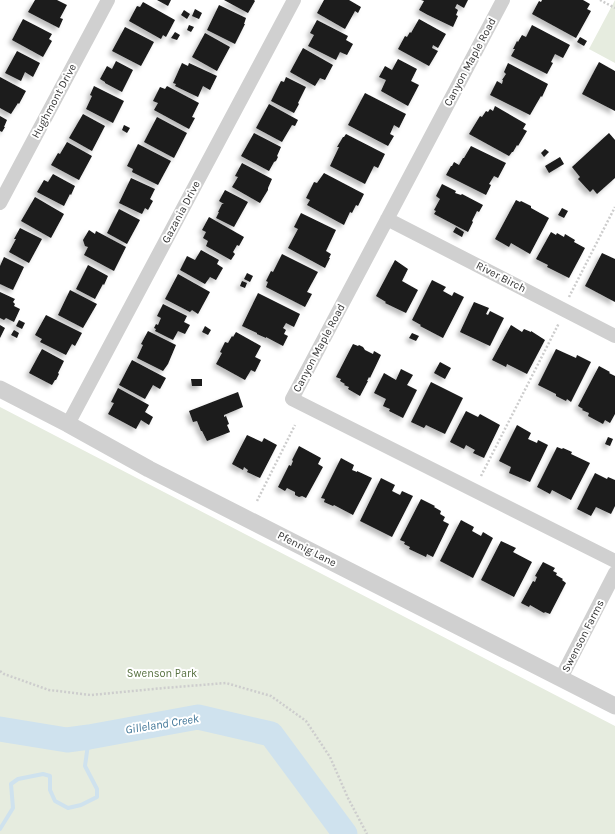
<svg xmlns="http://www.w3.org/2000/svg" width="615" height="834" viewBox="0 0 615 834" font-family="Karla,sans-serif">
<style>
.green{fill:#e6ecdf}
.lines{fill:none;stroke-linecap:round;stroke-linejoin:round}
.stream{stroke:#cfe2ee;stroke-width:4}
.river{stroke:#cfe2ee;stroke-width:25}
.building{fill:#1a1a1a;filter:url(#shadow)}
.path{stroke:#cdcdcd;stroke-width:2.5;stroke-dasharray:2 2;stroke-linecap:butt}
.minor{stroke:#d0d0d0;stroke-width:14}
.tertiary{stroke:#d0d0d0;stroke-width:17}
.labels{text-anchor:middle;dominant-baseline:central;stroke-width:4;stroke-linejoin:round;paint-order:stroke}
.street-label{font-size:11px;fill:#333;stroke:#fff}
.park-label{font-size:11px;fill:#56703f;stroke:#fff}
.water-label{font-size:12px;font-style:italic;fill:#3f7597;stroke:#fff}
</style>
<defs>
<filter id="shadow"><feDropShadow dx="-3.5" dy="3.5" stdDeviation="2" flood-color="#0004"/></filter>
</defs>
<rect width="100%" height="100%" fill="#fff"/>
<path class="green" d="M 615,0 L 615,63 L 589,49 Z
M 0,407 L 615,726 L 615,834 L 0,834 Z"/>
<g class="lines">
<path class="stream" d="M 0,829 L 13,808 L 11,784 L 18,779 L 43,774 L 50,776 L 50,790 L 55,801 L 68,808 L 81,805 L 97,797 L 97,789 L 85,766 L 89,737"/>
<path class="river" d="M 0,729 L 67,740 L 89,737 L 198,717 L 271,734 L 345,834"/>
</g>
<path class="building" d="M 35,0 L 57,0 L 67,5 L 60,18 L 63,19 L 59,28 L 28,12 Z
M 157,0 L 171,0 L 168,6 Z
M 224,0 L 254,0 L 255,1 L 248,13 Z
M 324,0 L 349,0 L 361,7 L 358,13 L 355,11 L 345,29 L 317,13 Z
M 421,0 L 468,0 L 464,8 L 457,4 L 455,8 L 458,10 L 456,15 L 458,16 L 453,27 L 428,15 L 419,10 L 424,1 Z
M 542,0 L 583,0 L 590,4 L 587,9 L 591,11 L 576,38 L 532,14 L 539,1 L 541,2 Z
M 143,2 L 175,20 L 166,37 L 163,35 L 161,39 L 129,21 L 137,6 L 140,7 Z
M 219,5 L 246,18 L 244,24 L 245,24 L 235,44 L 207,30 Z
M 195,9 L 202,13 L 199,19 L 192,16 Z
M 184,10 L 190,14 L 187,19 L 181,15 Z
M 23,19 L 52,34 L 49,39 L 52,41 L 43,57 L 12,40 Z
M 419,19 L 446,34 L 438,48 L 433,45 L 432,48 L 438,51 L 429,66 L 398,49 L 405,36 L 407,37 L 410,32 L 411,33 Z
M 317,20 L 348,36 L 346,40 L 353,44 L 347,55 L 340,52 L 336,60 L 308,46 L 314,35 L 310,33 Z
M 189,25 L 194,27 L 191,32 L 187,30 Z
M 532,25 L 570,45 L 563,58 L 555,54 L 551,62 L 553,63 L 547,74 L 511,56 L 515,49 L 513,49 L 517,41 L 518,42 L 522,35 L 526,37 Z
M 125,27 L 154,42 L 141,66 L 112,51 Z
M 175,32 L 180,35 L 177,40 L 171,38 Z
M 205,33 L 230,47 L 217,71 L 192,57 Z
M 580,37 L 587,41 L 584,46 L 577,42 Z
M 303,48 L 333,65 L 325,80 L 320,78 L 315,86 L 290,72 Z
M 17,51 L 40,63 L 33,77 L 25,72 L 21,81 L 5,73 Z
M 398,59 L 417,69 L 411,81 L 419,85 L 408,106 L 381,91 L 386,80 L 379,77 L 385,66 L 392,70 Z
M 116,61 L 133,70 L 122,92 L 105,83 L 105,82 L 100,79 L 107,66 L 112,69 Z
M 599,62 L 615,71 L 615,111 L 582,94 Z
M 182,63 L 188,66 L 189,63 L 217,76 L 210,90 L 203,86 L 198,97 L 175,86 L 176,84 L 173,83 Z
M 508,63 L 548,84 L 542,97 L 541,96 L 530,115 L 490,95 L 497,81 L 502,84 L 503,80 L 502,80 L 506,74 L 504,72 Z
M 0,77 L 26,91 L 19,104 L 18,103 L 11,114 L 0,108 Z
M 286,77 L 306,87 L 298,103 L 299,104 L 294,113 L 271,101 L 281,81 L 284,82 Z
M 94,86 L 124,101 L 113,123 L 86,109 L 92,96 L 90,95 Z
M 167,86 L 199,103 L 192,117 L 195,118 L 189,129 L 154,110 L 158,103 L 153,101 L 160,87 L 165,89 Z
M 365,93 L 406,114 L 399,128 L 394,125 L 390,134 L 394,136 L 388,146 L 348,125 Z
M 269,104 L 298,120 L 295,126 L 292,125 L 282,142 L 256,128 Z
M 495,106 L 526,124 L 523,129 L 527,131 L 518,146 L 517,145 L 513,152 L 512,152 L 509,156 L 469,134 L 480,116 L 482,117 L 486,111 L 488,112 L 490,109 L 493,111 Z
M 83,114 L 105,126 L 92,151 L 69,138 Z
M 0,116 L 7,120 L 4,127 L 5,127 L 2,132 L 0,131 Z
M 157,117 L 187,133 L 174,158 L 144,142 Z
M 124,125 L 130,128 L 127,133 L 122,130 Z
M 254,133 L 281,147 L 277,156 L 278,157 L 276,161 L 274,162 L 269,171 L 241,156 Z
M 609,133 L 615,140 L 615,178 L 597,194 L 593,189 L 590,192 L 578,179 L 580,177 L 572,167 Z
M 346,134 L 385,154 L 378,168 L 374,166 L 365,184 L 330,166 L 339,147 L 337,147 L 343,137 L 344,137 Z
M 67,142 L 92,156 L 79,180 L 51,165 L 58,153 L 60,154 Z
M 138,144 L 171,161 L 158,185 L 132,172 L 133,169 L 127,166 Z
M 471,146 L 506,163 L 498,178 L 494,176 L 489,184 L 491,185 L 486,195 L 446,175 L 451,166 L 452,166 L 454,162 L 459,165 L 463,158 L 464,158 Z
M 545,149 L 549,152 L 544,157 L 541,153 Z
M 560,157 L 564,164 L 549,173 L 545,166 Z
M 242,163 L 272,179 L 268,188 L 268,190 L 260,203 L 232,187 L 238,177 L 235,176 Z
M 324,173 L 364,194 L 358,206 L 356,205 L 352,213 L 350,212 L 344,225 L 307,205 L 310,200 L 306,198 L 314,182 L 317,183 Z
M 53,174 L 75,186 L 71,195 L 70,194 L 64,206 L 37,192 L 44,180 L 48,182 Z
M 131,178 L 155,189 L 150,199 L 153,201 L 148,210 L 145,208 L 142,214 L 119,203 Z
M 442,184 L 456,191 L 455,193 L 461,195 L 462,194 L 483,205 L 479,212 L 477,211 L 472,221 L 473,222 L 468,232 L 434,214 L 436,211 L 434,210 L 440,199 L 436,196 Z
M 225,190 L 248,202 L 234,227 L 216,218 L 219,212 L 218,212 L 222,204 L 224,204 L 219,201 Z
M 35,197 L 64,214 L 51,238 L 21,221 Z
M 516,200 L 520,202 L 521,201 L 531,206 L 531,208 L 549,218 L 530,254 L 511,243 L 509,247 L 495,239 Z
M 562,208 L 568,211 L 564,218 L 558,215 Z
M 119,209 L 140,220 L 127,244 L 107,233 Z
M 301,213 L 336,230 L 326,251 L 331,254 L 329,258 L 330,258 L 325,268 L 288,248 L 298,229 L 294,227 Z
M 209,217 L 244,237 L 239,246 L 237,245 L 233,252 L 235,254 L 231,260 L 206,246 L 208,241 L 203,238 L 206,232 L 202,230 Z
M 456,227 L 464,232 L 462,237 L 453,232 Z
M 20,228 L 42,239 L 29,263 L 9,252 L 16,239 L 14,239 Z
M 89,230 L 95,234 L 96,231 L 126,247 L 114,271 L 84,255 L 88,247 L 85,246 L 83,240 Z
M 551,232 L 556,235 L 557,233 L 564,237 L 565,234 L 575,240 L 574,242 L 585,248 L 569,278 L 547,267 L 548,265 L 536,259 Z
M 201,250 L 219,260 L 217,264 L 223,268 L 216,280 L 210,277 L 205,284 L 180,270 L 187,256 L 195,260 Z
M 602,253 L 615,259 L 615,302 L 585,286 Z
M 282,254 L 318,272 L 307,292 L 312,294 L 305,307 L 266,287 L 268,282 L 266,281 L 271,271 L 273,272 Z
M 4,257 L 24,267 L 13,290 L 0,284 L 0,266 Z
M 395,260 L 408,269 L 402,281 L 418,290 L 406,313 L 385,303 L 386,302 L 376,296 Z
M 88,265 L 108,276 L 104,285 L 103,284 L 95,299 L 76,289 Z
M 247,273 L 253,276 L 250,282 L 244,279 Z
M 178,274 L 210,292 L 198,314 L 192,310 L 190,312 L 165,299 Z
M 432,280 L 446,287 L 443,291 L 452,296 L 454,292 L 464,297 L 443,338 L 420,326 L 421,325 L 412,320 Z
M 242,281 L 247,283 L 245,288 L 240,286 Z
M 70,290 L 97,304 L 83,328 L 58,315 Z
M 0,292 L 15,299 L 13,302 L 15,304 L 14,306 L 20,309 L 14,322 L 6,318 L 4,320 L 0,318 Z
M 258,293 L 300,314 L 294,327 L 286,323 L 283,328 L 286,330 L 284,334 L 288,336 L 283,346 L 266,337 L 266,338 L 257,334 L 257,333 L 242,326 Z
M 474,302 L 489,308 L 486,314 L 488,315 L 490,311 L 504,318 L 490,346 L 460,332 Z
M 163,304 L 187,316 L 184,322 L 190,325 L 185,334 L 178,331 L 173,340 L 155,331 L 156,329 L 154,328 L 156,324 L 158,325 L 161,318 L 157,316 Z
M 46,315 L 82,333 L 75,346 L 72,344 L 66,355 L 40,342 L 42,339 L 35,335 Z
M 19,320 L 25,323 L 22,329 L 16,326 Z
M 0,325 L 5,328 L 0,338 Z
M 511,325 L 522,332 L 524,329 L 531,332 L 531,331 L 545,340 L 527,374 L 507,364 L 506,367 L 492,360 Z
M 205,326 L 211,330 L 208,335 L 202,332 Z
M 14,330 L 19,333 L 17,338 L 11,335 Z
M 148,331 L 176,345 L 168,364 L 163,371 L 137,358 L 143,345 L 141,344 Z
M 236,332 L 261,346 L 255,357 L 261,360 L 255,372 L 251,370 L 245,380 L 216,364 L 222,353 L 220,352 L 225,342 L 228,343 L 232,336 L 233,337 Z
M 412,333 L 419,336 L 416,341 L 409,338 Z
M 353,344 L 358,346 L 359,345 L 363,347 L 365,350 L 373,354 L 374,351 L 381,355 L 370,378 L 369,377 L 367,381 L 368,381 L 360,396 L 348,389 L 349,387 L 344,385 L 345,384 L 340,381 L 341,379 L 336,377 Z
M 42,349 L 64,361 L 58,373 L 59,374 L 56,380 L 55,380 L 52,385 L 29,373 Z
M 556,349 L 576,358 L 577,355 L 591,362 L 571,402 L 567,399 L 566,401 L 556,396 L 556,394 L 538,385 Z
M 132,360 L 166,378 L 160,389 L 153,385 L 145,399 L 119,385 Z
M 440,362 L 451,368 L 445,379 L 434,373 Z
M 599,366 L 610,372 L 609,373 L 615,376 L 615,414 L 610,423 L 605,420 L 603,424 L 588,416 L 589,413 L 582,410 L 583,409 L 578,406 Z
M 401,369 L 413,375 L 407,385 L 417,390 L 403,418 L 389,411 L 390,409 L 383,406 L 386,399 L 374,393 L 384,373 L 396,380 Z
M 191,379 L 202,379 L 202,386 L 192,386 Z
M 431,382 L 463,398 L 445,434 L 426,425 L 424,428 L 411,422 Z
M 118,388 L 149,405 L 145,412 L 153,417 L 149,425 L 141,420 L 136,429 L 108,414 L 114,403 L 111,402 Z
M 238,392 L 243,407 L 224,415 L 224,417 L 226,416 L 229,424 L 227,425 L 230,432 L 207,441 L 202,431 L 201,431 L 197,421 L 193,422 L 189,411 Z
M 466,411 L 478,417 L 480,414 L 500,425 L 484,458 L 473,453 L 475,450 L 466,445 L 464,449 L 450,442 Z
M 517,425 L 531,433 L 528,439 L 537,443 L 538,440 L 548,445 L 530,482 L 509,473 L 511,467 L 499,461 Z
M 247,435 L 262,442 L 264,438 L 277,445 L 260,478 L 247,472 L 248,470 L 244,467 L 243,470 L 232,464 Z
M 608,437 L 613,439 L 610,446 L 605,444 Z
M 299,446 L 321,458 L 318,464 L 323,467 L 306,498 L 302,496 L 299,497 L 295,495 L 295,492 L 287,488 L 285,491 L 278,487 L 289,465 L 291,466 L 293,461 L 292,460 Z
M 557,447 L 562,449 L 563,448 L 572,452 L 571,454 L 590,463 L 571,500 L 552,490 L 550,494 L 537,487 Z
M 341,458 L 354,465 L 352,470 L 357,472 L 357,471 L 372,478 L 353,515 L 334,505 L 333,506 L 324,502 L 325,499 L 321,498 Z
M 595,473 L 607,479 L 608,477 L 615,480 L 615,506 L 611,514 L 596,507 L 591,516 L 577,509 Z
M 381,478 L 395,485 L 392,491 L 400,495 L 402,491 L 413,496 L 392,537 L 360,521 Z
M 421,499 L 435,506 L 434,507 L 441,511 L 440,514 L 445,517 L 443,521 L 449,524 L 433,557 L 427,554 L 426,557 L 409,549 L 410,547 L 404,544 L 405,542 L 400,540 Z
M 461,520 L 474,527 L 472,531 L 481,536 L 483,532 L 493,538 L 473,578 L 440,561 Z
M 501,541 L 516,548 L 513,552 L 532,562 L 514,597 L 481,580 Z
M 543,562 L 555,568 L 553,571 L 557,573 L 556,575 L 563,579 L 562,580 L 566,583 L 550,614 L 545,612 L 544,613 L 530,605 L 529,607 L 521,603 L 533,581 L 535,582 L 537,577 L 535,576 Z"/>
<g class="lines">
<path class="path" d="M 600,0 L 615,8
M 569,297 L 615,207
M 481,476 L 559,323
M 257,501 L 295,425
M 0,671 L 4,674 L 49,690 L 91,695 L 164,688 L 226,683 L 271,696 L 306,721 L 330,757 L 348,798 L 367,834"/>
<path class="minor" d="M 503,0 L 292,399 L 615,561
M 0,203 L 108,0
M 387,219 L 615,336
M 68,424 L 294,0
M 561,678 L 615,573"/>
<path class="tertiary" d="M 0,389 L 68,424 L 149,469 L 615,706"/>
</g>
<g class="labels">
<g class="street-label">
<text transform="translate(470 62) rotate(-62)">Canyon Maple Road</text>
<text transform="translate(54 101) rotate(-62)">Hughmont Drive</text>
<text transform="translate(181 212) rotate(-62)">Gazania Drive</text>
<text transform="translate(501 277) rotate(27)">River Birch</text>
<text transform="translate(319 348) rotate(-62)">Canyon Maple Road</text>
<text transform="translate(307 549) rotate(27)">Pfennig Lane</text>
<text transform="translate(583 636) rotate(-63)">Swenson Farms</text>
</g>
<g class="park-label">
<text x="162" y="673">Swenson Park</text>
</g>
<g class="water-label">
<text transform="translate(162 724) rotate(-9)">Gilleland Creek</text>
</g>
</g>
</svg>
